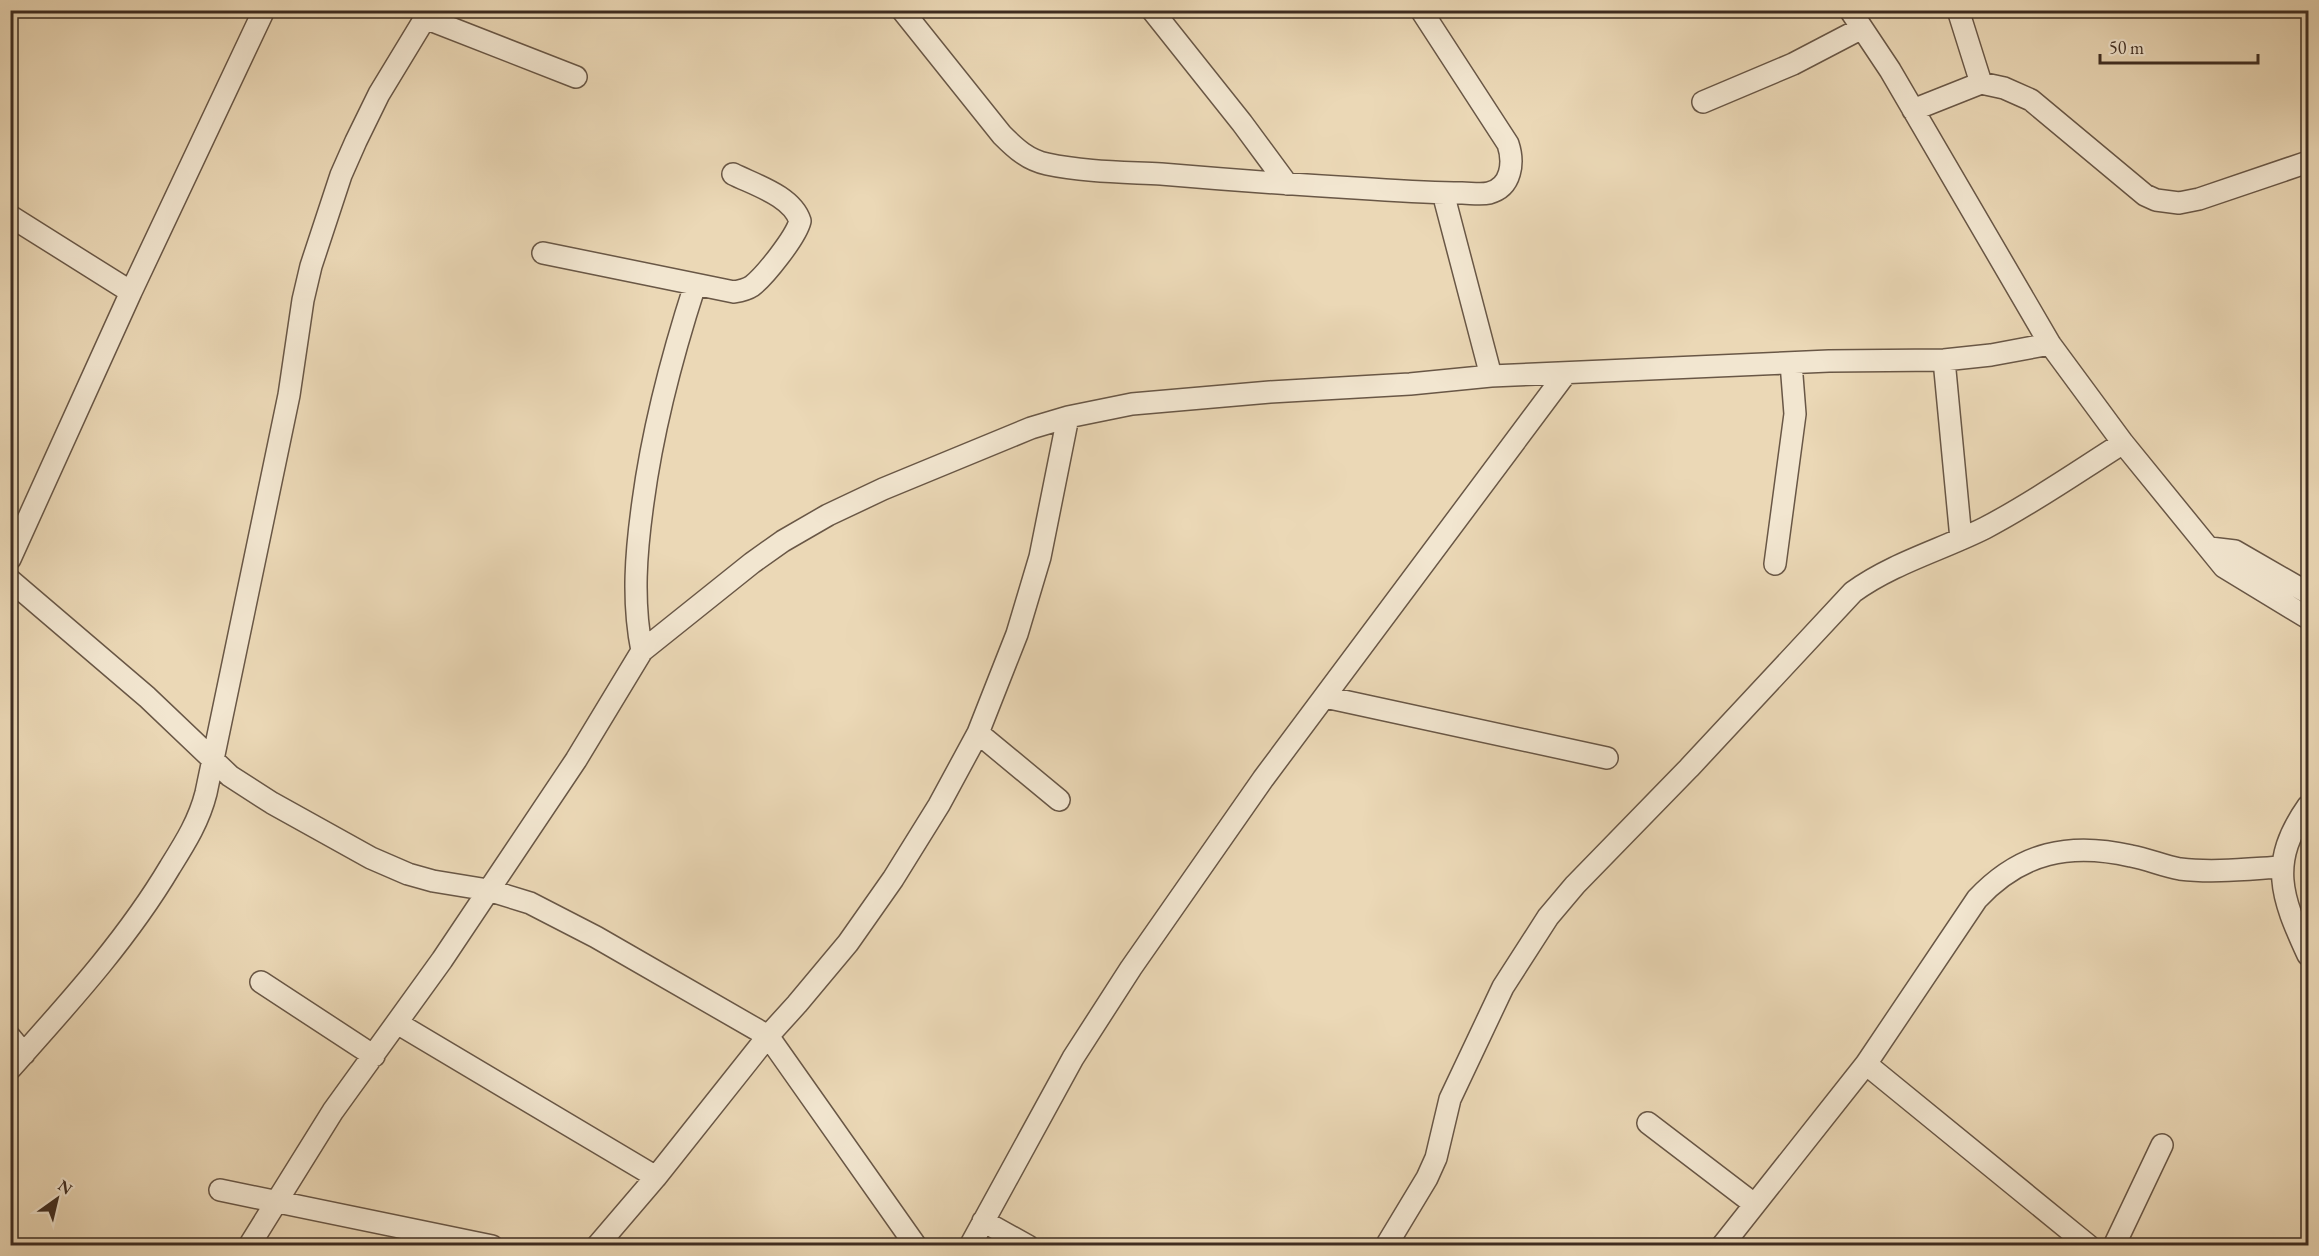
<svg xmlns="http://www.w3.org/2000/svg" width="2319" height="1256" viewBox="0 0 2319 1256" font-family="'EB Garamond',serif">
<style>
.lines{fill:none;stroke-linecap:round;stroke-linejoin:round}
.street-casing{stroke:#695746;stroke-width:24}
.street{stroke:#f2e6d0;stroke-width:21}
</style>
<rect width="100%" height="100%" fill="#ebd8b6"/>
<filter id="stains"><feTurbulence type="fractalNoise" baseFrequency=".00333" numOctaves="4"/><feColorMatrix values="0 0 0 0 .2 0 0 0 0 .09 0 0 0 0 .02 0 0 0 .5 -.17"/></filter>
<radialGradient id="worn" r=".72"><stop offset=".6" stop-color="#630" stop-opacity="0"/><stop offset="1" stop-color="#630" stop-opacity=".3"/></radialGradient>
<g class="lines">
<defs>
<path id="street" d="M 902,10 L 1002,135 C 1016,149 1028,160 1047,164 C 1084,172 1124,172 1161,174 C 1231,180 1301,185 1371,189 C 1401,191 1432,193 1462,193 C 1470,193 1481,195 1489,193 C 1512,187 1514,162 1508,144 L 1421,10
M 1152,10 L 1242,123 L 1287,184
M 1850,10 L 1890,70 L 2050,344 L 2123,443 L 2224,567 L 2308,618
M 1958,10 L 1981,83
M 425,18 L 576,77
M 1703,102 L 1793,64 L 1862,28
M 1913,110 L 1981,83 L 2004,88 L 2031,100 L 2145,195 L 2156,200 L 2179,203 L 2199,199 L 2308,162
M 1443,193 L 1491,376
M 10,216 L 131,292 L 10,559
M 543,253 L 734,292 C 740,291 746,290 752,286 C 765,276 796,237 800,221 C 792,196 755,185 733,174
M 131,292 L 264,10
M 1944,360 L 1961,539
M 2210,548 L 2235,551 L 2308,593
M 1775,564 L 1795,414 L 1791,363
M 10,580 L 147,697 L 230,776 L 272,803 L 371,858 L 408,874 L 433,881 L 488,890 L 530,903 L 596,937 L 768,1036 L 916,1246
M 642,651 C 632,601 636,552 643,502 C 653,427 672,356 695,285
M 1325,697 L 1607,758
M 978,733 L 1059,800
M 2308,806 C 2268,863 2281,896 2308,955
M 261,982 L 374,1056
M 397,1023 L 656,1177
M 10,1037 L 24,1054
M 1866,1064 L 2089,1246
M 10,1069 C 67,1005 126,941 170,867 C 185,843 199,821 206,793 L 289,395 L 303,300 L 311,266 L 341,175 L 356,141 L 379,94 L 430,10
M 1648,1123 L 1754,1204
M 220,1190 L 492,1246
M 983,1221 L 1028,1246
M 249,1246 L 333,1111 L 442,960 L 576,760 L 642,651 L 752,563 L 783,541 L 828,515 L 883,489 L 1031,428 L 1068,417 L 1132,404 L 1270,392 L 1410,384 L 1491,376 L 1829,361 L 1944,360 L 1991,355 L 2050,344
M 597,1246 L 656,1177 L 768,1036 L 797,1004 L 848,943 L 893,879 L 939,805 L 978,733 L 1017,634 L 1040,557 L 1068,417
M 970,1246 L 1073,1058 L 1131,968 L 1263,779 L 1566,373
M 1386,1246 L 1427,1178 L 1436,1158 L 1450,1099 L 1503,987 L 1548,917 L 1575,885 L 1689,768 L 1853,592 C 1893,563 1941,550 1985,528 C 2033,503 2077,472 2123,443
M 1722,1246 L 1866,1064 L 1977,899 C 2021,852 2070,842 2131,856 C 2148,859 2163,866 2180,869 C 2213,873 2248,869 2281,867
M 2114,1246 L 2162,1145"/>
</defs>
<use href="#street" class="street-casing"/>
<use href="#street" class="street"/>
</g>
<rect width="2319" height="1256" fill="none" stroke="#ebd8b6" stroke-width="36"/>
<rect x="12" y="12" width="2295" height="1232" fill="none" stroke="#3e2c21" stroke-width="3"/>
<rect x="18" y="18" width="2283" height="1220" fill="none" stroke="#3e2c21" stroke-width="1.5"/>
<g transform="translate(57 1199) rotate(34)" stroke="#f2e6d0" stroke-width="4.5" paint-order="stroke">
<path d="M0-4.5L10 22L0 15L-10 22Z" fill="#3e2c21"/>
<text y="-9" font-size="16" font-weight="bold" text-anchor="middle" fill="#3e2c21">N</text>
</g>
<path d="M2100 54v9h158v-9" fill="none" stroke="#3e2c21" stroke-width="3"/>
<text x="2109" y="54" font-size="18" fill="#3e2c21" stroke="#f2e6d0" stroke-width="4.5" paint-order="stroke">50 m</text>
<rect width="100%" height="100%" filter="url(#stains)"/>
<rect width="100%" height="100%" fill="url(#worn)"/>
</svg>
